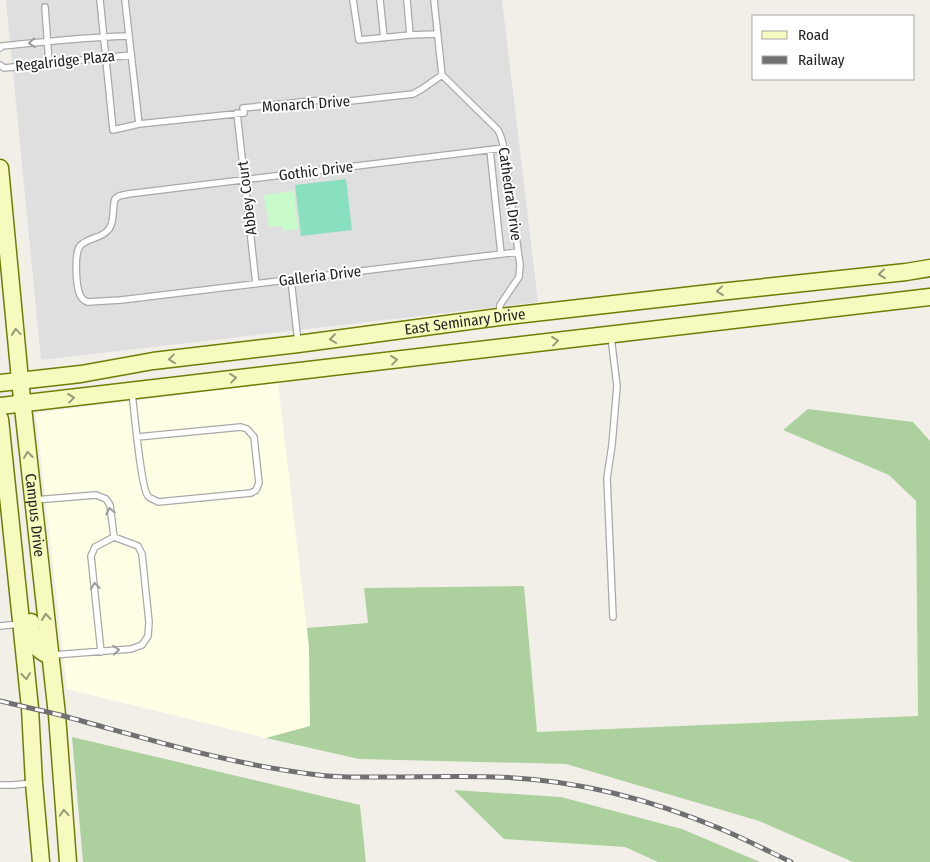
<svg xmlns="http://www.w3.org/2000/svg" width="930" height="862" viewBox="0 0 930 862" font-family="'Fira Sans Condensed',sans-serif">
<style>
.residential{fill:#e0dfdf}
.education{fill:#ffffe5}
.forest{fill:#add19e}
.park{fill:#c8facc}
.pitch{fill:#88e0be}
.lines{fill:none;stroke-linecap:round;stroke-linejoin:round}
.lane-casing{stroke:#a9a9a9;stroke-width:8}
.secondary-casing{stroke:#707d05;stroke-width:19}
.lane{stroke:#fff;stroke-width:5.5}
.secondary{stroke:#f7fabf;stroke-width:16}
.rail-casing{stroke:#707070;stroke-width:5}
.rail{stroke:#fff;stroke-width:3;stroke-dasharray:9;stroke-linecap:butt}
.oneway{stroke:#9c9c9c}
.oneway2{stroke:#979978}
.labels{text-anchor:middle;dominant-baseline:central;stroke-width:4;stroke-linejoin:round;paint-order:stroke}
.street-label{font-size:15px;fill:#222;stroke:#fff}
</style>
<rect width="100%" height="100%" fill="#f2efe9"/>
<path class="residential" d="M 6,0 L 502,0 L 538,302 L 41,360 Z"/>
<path class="education" d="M 278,383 L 309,647 L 311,726 L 266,738 L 67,689 L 36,413 Z"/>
<path class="forest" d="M 808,409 L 913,422 L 930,441 L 930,862 L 853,862 L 759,821 L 566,764 L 359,759 L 266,738 L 310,726 L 309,647 L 307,628 L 368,623 L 364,588 L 524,586 L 537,732 L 918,716 L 916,501 L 889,475 L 783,430 Z
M 72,737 L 360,805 L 366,862 L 83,862 Z
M 454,790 L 561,797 L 682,829 L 760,862 L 658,862 L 625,847 L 504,839 Z"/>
<path class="park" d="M 294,191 L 298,229 L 283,231 L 282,226 L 269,227 L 264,195 Z"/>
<path class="pitch" d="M 346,179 L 352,230 L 301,236 L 295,185 Z"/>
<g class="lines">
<defs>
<path id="lane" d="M 100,0 L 113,130 L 139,124 L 244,113 L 243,108 L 322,100 L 323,104 L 413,94 L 422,89 L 442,75
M 125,0 L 139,124
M 353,0 L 359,40 L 410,35 L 407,0
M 380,0 L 384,38
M 434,0 L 442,75 L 498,130 L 501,137 L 504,148 L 520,265 L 519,277 L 500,305 L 499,316
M 45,7 L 49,63
M 410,35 L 437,34
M 0,48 L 2,46 C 44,42 86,37 129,36
M 0,65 L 4,68 L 131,55
M 237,113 L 256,284
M 504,148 L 128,194 L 119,196 L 115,199 C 112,208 115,221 109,229 C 102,239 88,237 80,246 C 74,254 76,286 80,295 C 82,299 84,301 88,302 L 121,300 L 518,252
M 490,150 L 501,254
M 291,280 L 298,342
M 611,337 L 617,386 L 612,445 L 607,478 L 613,617
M 132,393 C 134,408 141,489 148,496 C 150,499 156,500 158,502 L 251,493 L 256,490 L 259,483 L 254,437 L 247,429 L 241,427 L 137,437
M 34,500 L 96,495 L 106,499 L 110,505 L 114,537 L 138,546 L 142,554 L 149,622 L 148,636 L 142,645 L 131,649 L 53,655
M 0,626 L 20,624
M 101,652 L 91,556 L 95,547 L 114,537
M 0,785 L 13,785 L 33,783"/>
<g id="secondary">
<path id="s1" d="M 0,168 L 20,380 L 57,715 L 68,862"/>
<path id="s2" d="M 0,383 L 81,374 L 153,361 L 298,344 L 499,317 L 719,292 L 906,272 L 930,268"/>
<path d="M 0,406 L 930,297"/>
<path d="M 0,419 L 30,708 L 34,783 L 41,862"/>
<path d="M 31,622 C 33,639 32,649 50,656"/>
</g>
</defs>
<use href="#lane" class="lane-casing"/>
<use href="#secondary" class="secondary-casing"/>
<use href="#lane" class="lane"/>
<use href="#secondary" class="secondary"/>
<defs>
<path id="rail" d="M 0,701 C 20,706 40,710 60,715 C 145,738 231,765 319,775 C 340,778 362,777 384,777 C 421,777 458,776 495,777 C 572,779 650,799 721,829 C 745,839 768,851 791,862"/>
</defs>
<use href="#rail" class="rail-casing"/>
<use href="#rail" class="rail"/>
</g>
<defs><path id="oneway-chevron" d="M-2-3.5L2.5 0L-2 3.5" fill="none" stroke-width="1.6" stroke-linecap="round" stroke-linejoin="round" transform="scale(1.25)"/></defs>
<g class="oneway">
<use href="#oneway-chevron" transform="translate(32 43) rotate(174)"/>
<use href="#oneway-chevron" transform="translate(110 511) rotate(-103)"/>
<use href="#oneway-chevron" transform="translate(95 586) rotate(-96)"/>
<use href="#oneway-chevron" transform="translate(116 650) rotate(-5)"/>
</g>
<g class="oneway2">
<use href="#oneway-chevron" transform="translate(882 274) rotate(174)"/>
<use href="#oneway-chevron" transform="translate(720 291) rotate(174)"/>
<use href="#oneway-chevron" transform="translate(16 332) rotate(-95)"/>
<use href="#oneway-chevron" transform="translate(333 339) rotate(172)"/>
<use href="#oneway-chevron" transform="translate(555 341) rotate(-7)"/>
<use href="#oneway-chevron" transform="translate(172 359) rotate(173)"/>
<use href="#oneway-chevron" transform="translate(394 360) rotate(-7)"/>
<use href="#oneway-chevron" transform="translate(233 378) rotate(-7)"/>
<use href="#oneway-chevron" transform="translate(71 398) rotate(-7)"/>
<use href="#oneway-chevron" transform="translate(28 455) rotate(-96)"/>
<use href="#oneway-chevron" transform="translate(46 617) rotate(-96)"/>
<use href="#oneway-chevron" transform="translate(26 676) rotate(84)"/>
<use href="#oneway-chevron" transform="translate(64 813) rotate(-94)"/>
</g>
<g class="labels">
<g class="street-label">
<text transform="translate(65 61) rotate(-6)">Regalridge Plaza</text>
<text transform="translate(306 104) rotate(-4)">Monarch Drive</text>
<text transform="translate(316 171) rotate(-7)">Gothic Drive</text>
<text transform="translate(510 194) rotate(82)">Cathedral Drive</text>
<text transform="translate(247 198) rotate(-97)">Abbey Court</text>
<text transform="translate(320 276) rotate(-7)">Galleria Drive</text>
<text stroke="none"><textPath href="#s2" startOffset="469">East Seminary Drive</textPath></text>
<text stroke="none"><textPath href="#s1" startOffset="349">Campus Drive</textPath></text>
</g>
</g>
<rect x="752" y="15" width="162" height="65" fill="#ffffff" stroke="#a7a7a7"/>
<rect x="762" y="31" width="25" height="8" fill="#f7fabf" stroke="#a7a7a7"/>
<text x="798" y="40" font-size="15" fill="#222222">Road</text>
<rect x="762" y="56" width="25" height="8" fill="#707070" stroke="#a7a7a7"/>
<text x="798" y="65" font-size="15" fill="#222222">Railway</text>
</svg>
